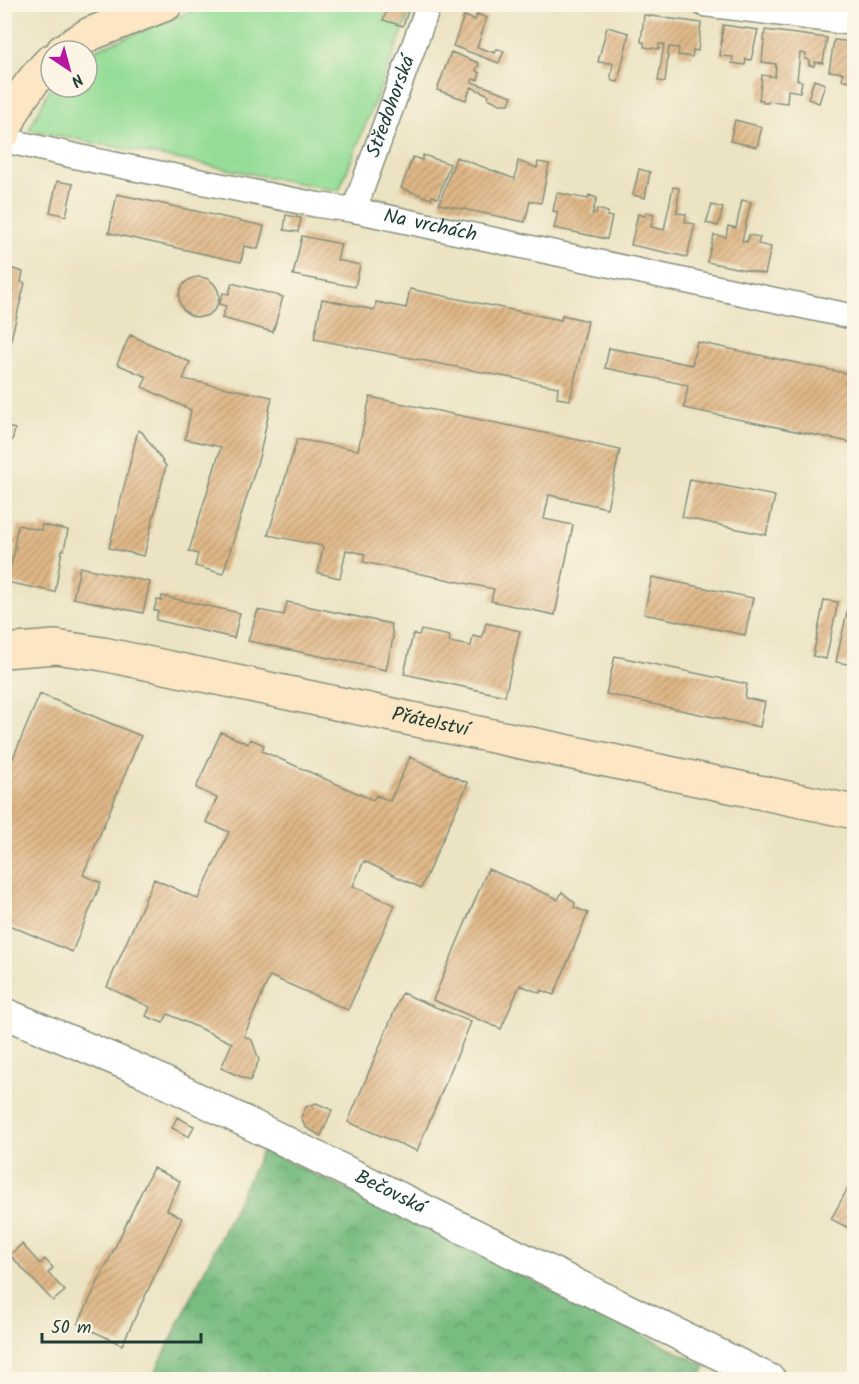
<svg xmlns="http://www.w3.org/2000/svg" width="859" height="1384" viewBox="0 0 859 1384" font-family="Kalam,sans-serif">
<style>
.forest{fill:url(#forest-crowns);stroke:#4c7c5a;stroke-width:1.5}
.park{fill:#95dd97;stroke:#5a8d66;stroke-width:1.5}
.building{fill:url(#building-hatch)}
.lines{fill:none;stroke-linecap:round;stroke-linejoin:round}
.minor-casing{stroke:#85907b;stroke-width:27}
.tertiary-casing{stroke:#85907b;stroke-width:33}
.secondary-casing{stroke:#85907b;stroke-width:36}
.minor{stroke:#fff;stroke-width:24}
.tertiary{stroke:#fff;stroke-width:30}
.secondary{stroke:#fce6c4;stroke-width:33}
.labels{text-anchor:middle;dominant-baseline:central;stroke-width:4.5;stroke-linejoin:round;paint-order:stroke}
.street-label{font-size:20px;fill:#1f3d34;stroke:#fcf5e5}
</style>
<defs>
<pattern id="forest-crowns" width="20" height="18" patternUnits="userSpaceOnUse" patternTransform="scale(1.5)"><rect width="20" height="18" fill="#78bc80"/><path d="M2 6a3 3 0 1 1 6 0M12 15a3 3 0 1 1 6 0" fill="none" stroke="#629a6a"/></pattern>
<pattern id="building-hatch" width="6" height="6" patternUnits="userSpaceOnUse" patternTransform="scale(1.5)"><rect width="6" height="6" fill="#e0b787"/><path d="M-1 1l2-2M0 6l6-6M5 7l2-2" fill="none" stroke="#b5966f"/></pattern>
</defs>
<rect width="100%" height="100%" fill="#fcf5e5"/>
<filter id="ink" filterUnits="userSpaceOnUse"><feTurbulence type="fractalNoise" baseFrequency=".0167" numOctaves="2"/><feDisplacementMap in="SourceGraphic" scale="12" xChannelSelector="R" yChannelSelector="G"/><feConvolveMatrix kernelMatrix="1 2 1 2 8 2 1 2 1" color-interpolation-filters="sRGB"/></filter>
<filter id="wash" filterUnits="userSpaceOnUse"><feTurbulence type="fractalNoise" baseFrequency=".008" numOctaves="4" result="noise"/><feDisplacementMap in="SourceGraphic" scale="24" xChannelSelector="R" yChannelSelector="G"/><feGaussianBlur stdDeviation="1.35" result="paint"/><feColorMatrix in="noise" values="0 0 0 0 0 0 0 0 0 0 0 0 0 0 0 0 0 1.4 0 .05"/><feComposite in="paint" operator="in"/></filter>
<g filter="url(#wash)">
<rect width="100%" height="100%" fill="#ebe3c2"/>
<path class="forest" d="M 263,1149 L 706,1366 L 698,1380 L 152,1379 Z"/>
<path class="park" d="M 207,5 L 413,5 L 339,191 L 29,130 L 51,86 L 87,87 L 87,55 L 99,48 Z"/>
<g id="blocks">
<path class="building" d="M 389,5 L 408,11 L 403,26 L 383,20 Z
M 477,14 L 487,18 L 477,47 L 495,53 L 497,49 L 504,51 L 499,63 L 453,46 L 464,16 L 475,20 Z
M 644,15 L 701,23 L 698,51 L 693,50 L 692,57 L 678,55 L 679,48 L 669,47 L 665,82 L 658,81 L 664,44 L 659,44 L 659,49 L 644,47 L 644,42 L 641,42 Z
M 723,25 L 758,30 L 751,60 L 746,59 L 745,65 L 732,63 L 733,57 L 720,56 Z
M 607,27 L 629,33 L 618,82 L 612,81 L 611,77 L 613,63 L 598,62 Z
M 765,30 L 827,38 L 823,63 L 815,62 L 814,66 L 809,65 L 809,60 L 805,59 L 806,54 L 800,53 L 797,80 L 802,81 L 800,92 L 788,90 L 787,103 L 768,101 L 768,103 L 763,103 L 763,100 L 759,100 L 762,75 L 775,77 L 776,64 L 762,62 Z
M 834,40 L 854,42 L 853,81 L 842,80 L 843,73 L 829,71 Z
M 451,52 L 479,63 L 476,71 L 480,73 L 478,80 L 473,79 L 472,82 L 512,96 L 509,104 L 500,104 L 488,98 L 489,95 L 471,87 L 466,100 L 437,90 Z
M 814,80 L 825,84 L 819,103 L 808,99 Z
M 735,120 L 762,127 L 757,147 L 730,141 Z
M 423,155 L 450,164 L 438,198 L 432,196 L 431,199 L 401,188 L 413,157 L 422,160 Z
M 456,157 L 515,179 L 518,161 L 537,168 L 538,162 L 549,164 L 541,203 L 530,201 L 525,222 L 439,204 Z
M 639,169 L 650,172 L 645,198 L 633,195 Z
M 57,181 L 73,184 L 66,216 L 50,212 Z
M 673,187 L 679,188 L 677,213 L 686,214 L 685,222 L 695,224 L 687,257 L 631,245 L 638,214 L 645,216 L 646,212 L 654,214 L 651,227 L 664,230 Z
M 557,193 L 588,199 L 589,195 L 597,198 L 592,214 L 596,214 L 597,209 L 608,212 L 607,216 L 612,217 L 607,239 L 554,228 L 558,212 L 553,211 Z
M 117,194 L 264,226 L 258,249 L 244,246 L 241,262 L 109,233 Z
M 742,200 L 751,202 L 742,241 L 747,242 L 749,235 L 760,237 L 758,244 L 771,247 L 765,274 L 707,262 L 714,235 L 726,237 L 728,226 L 736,228 Z
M 712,205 L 723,208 L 718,226 L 706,223 Z
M 286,215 L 301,218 L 298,232 L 284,230 Z
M 302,236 L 341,244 L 337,260 L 360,265 L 355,287 L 293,275 Z
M 7,267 L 23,272 L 21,282 L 25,283 L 8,351 L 4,350 L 4,277 Z
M179 297a20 20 0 1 1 40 0a20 20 0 1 1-40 0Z
M 232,283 L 283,297 L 273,332 L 222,318 L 226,306 L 219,304 L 223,293 L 229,294 Z
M 410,289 L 561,320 L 562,315 L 588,321 L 570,400 L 557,398 L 558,387 L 314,339 L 322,299 L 375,310 L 376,302 L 406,308 Z
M 130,335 L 190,362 L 183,379 L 272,397 L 260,454 L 223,574 L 195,566 L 198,554 L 189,551 L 221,447 L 185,439 L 191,410 L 142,387 L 147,377 L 117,364 Z
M 697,342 L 854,375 L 854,443 L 684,408 L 688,385 L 605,368 L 609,348 L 692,365 Z
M 370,397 L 593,443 L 593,444 L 620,450 L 607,508 L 549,495 L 544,519 L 573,525 L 555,615 L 491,601 L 494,589 L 363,562 L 365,554 L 346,550 L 340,578 L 318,573 L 323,546 L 268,535 L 297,439 L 358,450 Z
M 4,419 L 9,420 L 8,427 L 15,429 L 12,441 L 4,440 Z
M 138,430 L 142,432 L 166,466 L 144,556 L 109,548 Z
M 690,479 L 775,496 L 766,535 L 682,517 Z
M 18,525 L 41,530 L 42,525 L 68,530 L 64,550 L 62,550 L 55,592 L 6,582 L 16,546 L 14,545 Z
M 80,567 L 150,582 L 143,613 L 73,598 Z
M 652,577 L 753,598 L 745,635 L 644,614 Z
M 162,596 L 240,613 L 234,638 L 156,620 L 158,611 L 154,610 L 157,600 L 161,601 Z
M 824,600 L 838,602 L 826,659 L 813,656 Z
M 287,602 L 391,624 L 393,638 L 386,670 L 248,641 L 258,610 L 284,615 Z
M 849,603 L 854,604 L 854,665 L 836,662 Z
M 486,623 L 520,631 L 505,696 L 404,674 L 413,634 L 419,635 L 421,630 L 450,636 L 449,642 L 471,646 L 473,636 L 482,638 Z
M 615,656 L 747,684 L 745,698 L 765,702 L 760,727 L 606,694 Z
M 40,694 L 141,736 L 83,875 L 101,883 L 72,952 L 4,923 L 4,779 Z
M 221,732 L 248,744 L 250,739 L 264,745 L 262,751 L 373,800 L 376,795 L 390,801 L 410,757 L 468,783 L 421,888 L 364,861 L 353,886 L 395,905 L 348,1010 L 270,976 L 244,1036 L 252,1040 L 259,1060 L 250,1081 L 221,1068 L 232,1043 L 168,1014 L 163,1023 L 146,1016 L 150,1007 L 107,987 L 154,879 L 198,899 L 229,832 L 206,822 L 217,798 L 196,788 Z
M 854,743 L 854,770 L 848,769 Z
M 488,869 L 556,898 L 556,899 L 558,900 L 562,892 L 575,903 L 574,907 L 588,913 L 554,995 L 541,990 L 540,993 L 520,985 L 501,1029 L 433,1000 Z
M 402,993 L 471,1022 L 417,1151 L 348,1122 Z
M 316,1103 L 332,1110 L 321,1136 L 305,1127 L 301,1117 L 306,1107 Z
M 177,1117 L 194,1126 L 189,1137 L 172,1128 Z
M 153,1168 L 180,1181 L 167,1210 L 182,1218 L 122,1345 L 78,1324 Z
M 854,1177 L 854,1231 L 831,1219 Z
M 22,1244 L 40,1264 L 45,1259 L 53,1268 L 48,1273 L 65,1291 L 53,1301 L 10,1255 Z"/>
</g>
</g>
<g filter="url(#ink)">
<use href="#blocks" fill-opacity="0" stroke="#85907b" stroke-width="1.5"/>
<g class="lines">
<defs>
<g id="minor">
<path d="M 704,4 L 854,23"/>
<path id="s1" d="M 4,140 L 97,161 L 318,205 L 354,210 L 854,317"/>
<path id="s2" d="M 354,210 L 429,4"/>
</g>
<g id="tertiary">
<path id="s3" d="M 4,1013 L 142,1071 L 771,1380"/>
</g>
<g id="secondary">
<path d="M 63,51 L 90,34 L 166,4"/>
<path d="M 4,132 C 14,104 30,82 51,61"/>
<path id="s4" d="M 4,651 L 56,647 L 103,654 L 854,812"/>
</g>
</defs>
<use href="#minor" class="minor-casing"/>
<use href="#tertiary" class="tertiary-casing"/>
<use href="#secondary" class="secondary-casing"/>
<use href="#minor" class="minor"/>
<use href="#tertiary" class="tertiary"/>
<use href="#secondary" class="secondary"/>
</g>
</g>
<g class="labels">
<g class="street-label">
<text stroke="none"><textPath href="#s2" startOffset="110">Středohorská</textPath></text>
<text stroke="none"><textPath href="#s1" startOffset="435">Na vrchách</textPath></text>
<text stroke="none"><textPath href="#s4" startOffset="434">Přátelství</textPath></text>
<text stroke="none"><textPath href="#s3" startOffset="426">Bečovská</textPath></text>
</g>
</g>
<rect width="859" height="1384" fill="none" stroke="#fcf5e5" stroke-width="24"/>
<g transform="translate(69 69) rotate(144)"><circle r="28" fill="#fcf5e5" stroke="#a4ab9e" stroke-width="1.5"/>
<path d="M0-4.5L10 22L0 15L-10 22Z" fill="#b5179e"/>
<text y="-9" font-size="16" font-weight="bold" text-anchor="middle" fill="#1f3d34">N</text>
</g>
<path d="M42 1333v9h159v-9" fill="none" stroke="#1f3d34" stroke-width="3"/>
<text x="51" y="1333" font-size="18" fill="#1f3d34" stroke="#fcf5e5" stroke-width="4.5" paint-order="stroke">50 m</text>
</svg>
